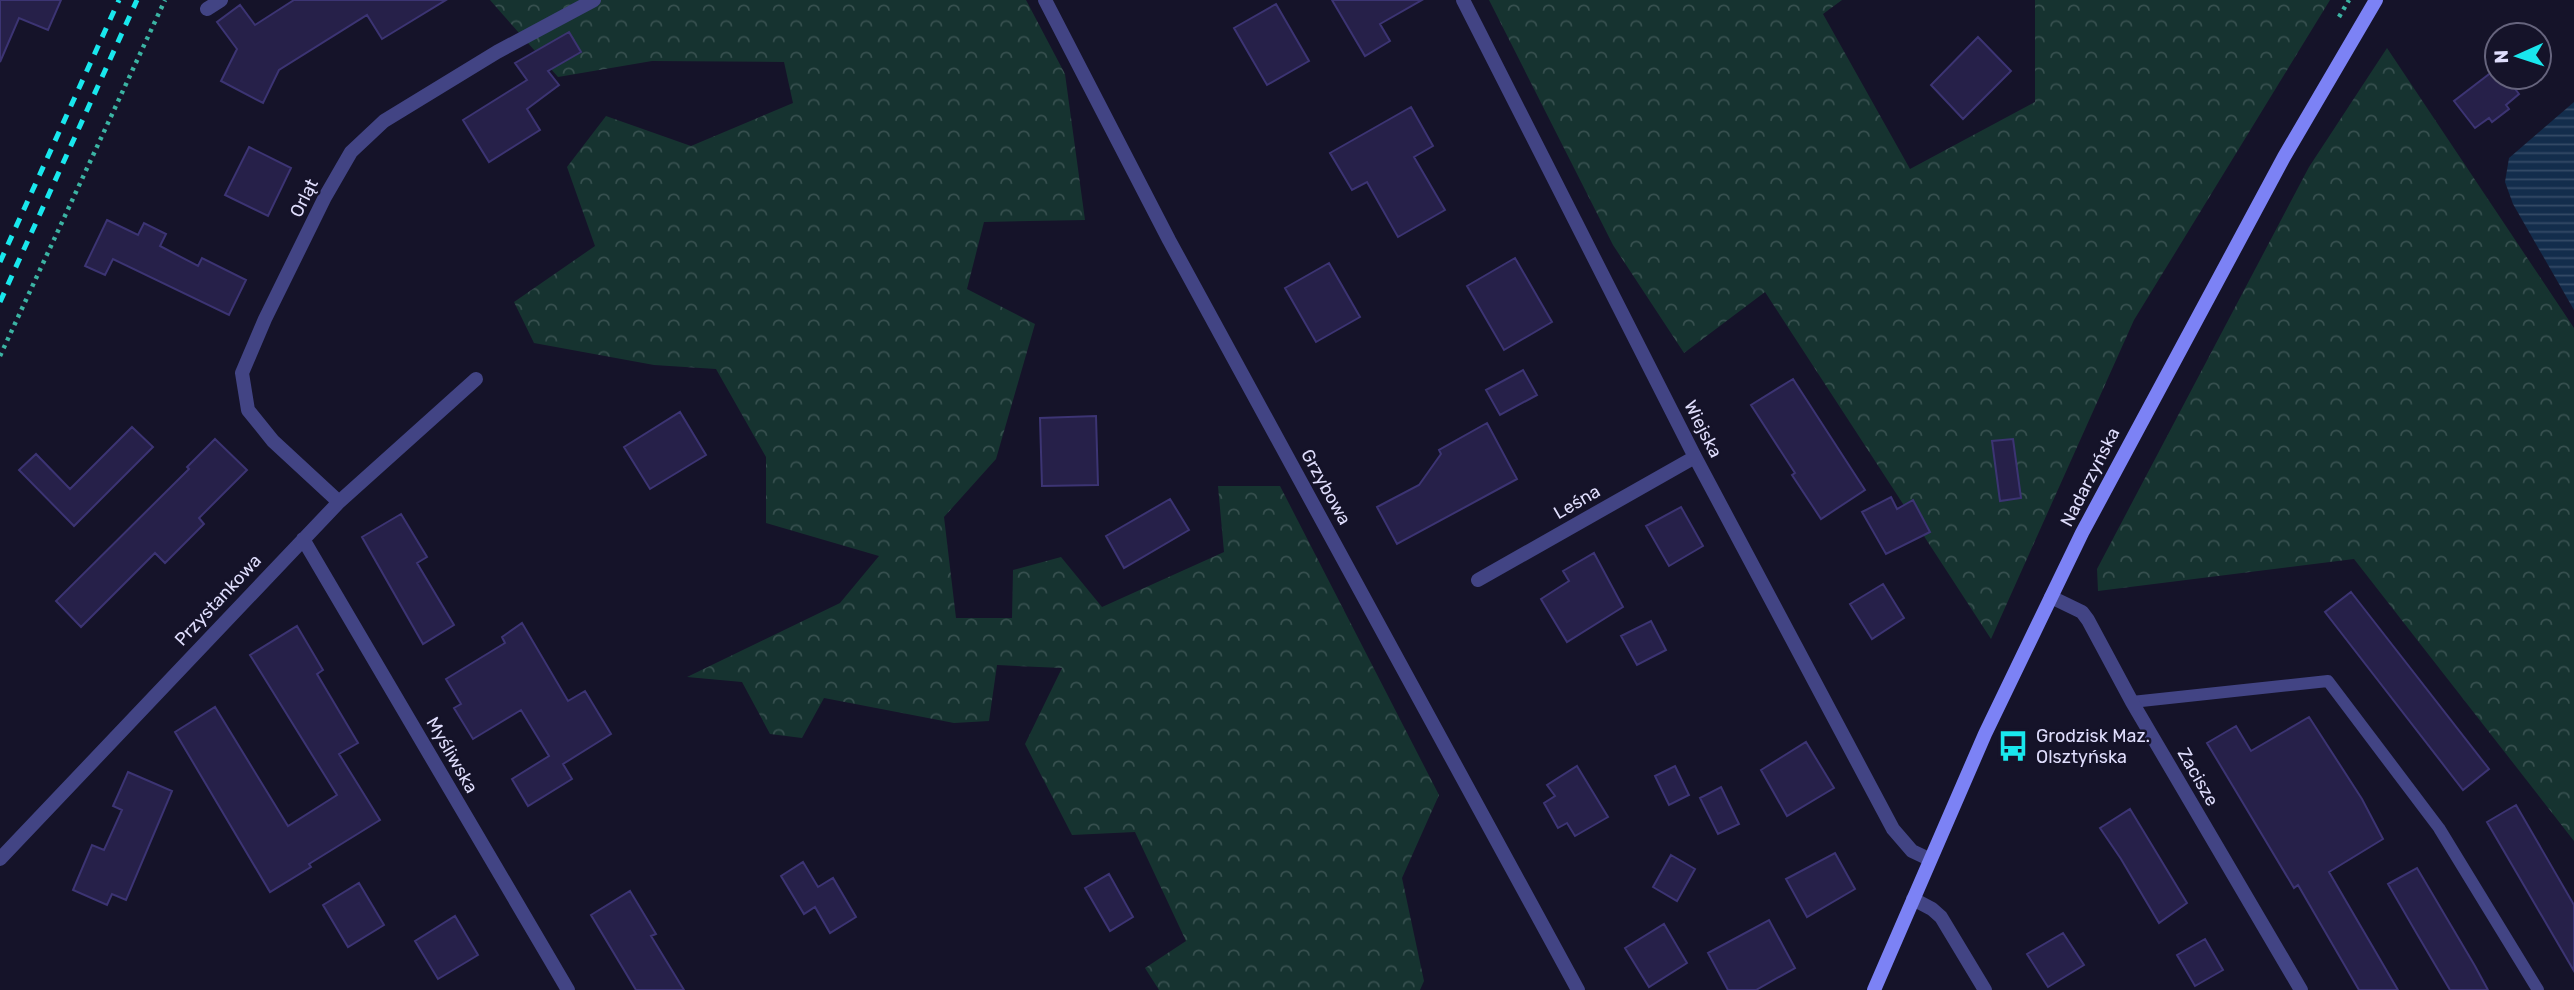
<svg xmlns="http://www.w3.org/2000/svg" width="2574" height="990" viewBox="0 0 2574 990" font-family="Rubik,sans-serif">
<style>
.forest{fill:url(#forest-crowns)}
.water{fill:url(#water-rules)}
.building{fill:#262049;stroke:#3c3473;stroke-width:2}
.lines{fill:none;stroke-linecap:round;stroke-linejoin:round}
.path{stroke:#3bb3a3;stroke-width:4.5;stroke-dasharray:3.5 5;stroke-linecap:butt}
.lane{stroke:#424484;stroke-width:12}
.street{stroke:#424484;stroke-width:14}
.secondary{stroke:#7c82f5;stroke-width:14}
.rail{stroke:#19e7ed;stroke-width:5;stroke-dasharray:10 9;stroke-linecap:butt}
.labels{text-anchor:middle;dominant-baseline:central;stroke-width:5;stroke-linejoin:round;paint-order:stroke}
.street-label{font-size:18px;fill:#dfddfc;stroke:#151329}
.poi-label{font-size:18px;fill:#dfddfc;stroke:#151329;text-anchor:start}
</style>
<defs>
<pattern id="forest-crowns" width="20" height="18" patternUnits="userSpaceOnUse" patternTransform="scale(1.75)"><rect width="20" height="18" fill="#163330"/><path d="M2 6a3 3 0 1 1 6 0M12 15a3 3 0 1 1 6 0" fill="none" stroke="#37504f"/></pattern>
<pattern id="water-rules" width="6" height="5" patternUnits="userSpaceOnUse" patternTransform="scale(1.75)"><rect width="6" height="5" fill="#132d4c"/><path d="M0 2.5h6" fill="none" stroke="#354b67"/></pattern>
</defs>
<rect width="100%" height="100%" fill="#151329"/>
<path class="forest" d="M 490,0 L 1026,0 L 1065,74 L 1085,220 L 984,222 L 967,289 L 1035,324 L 996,459 L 944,517 L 956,618 L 1012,618 L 1013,570 L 1061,557 L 1102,607 L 1224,552 L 1218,486 L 1280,486 L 1439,795 L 1402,878 L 1424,981 L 1420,990 L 1159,990 L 1145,968 L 1186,941 L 1135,832 L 1072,835 L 1025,744 L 1062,668 L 997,665 L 989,721 L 954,723 L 824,698 L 802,738 L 770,734 L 742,682 L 687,677 L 840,603 L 879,556 L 766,523 L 766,457 L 716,369 L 654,365 L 534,343 L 514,302 L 595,246 L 567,167 L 606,116 L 691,146 L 793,103 L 784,62 L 652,61 L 558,77 Z
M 1489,0 L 1842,0 L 1823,14 L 1910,169 L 2035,102 L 2035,0 L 2330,0 L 2134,320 L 1991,639 L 1765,292 L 1684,353 L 1613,245 Z
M 2387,48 L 2574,328 L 2574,841 L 2354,559 L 2098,591 L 2097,569 L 2309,167 Z"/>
<path class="water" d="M 2574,102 L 2574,310 L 2513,204 L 2505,182 L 2509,158 Z"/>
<path class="building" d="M 0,0 L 61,0 L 48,30 L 19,18 L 0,62 Z
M 294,0 L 446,0 L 382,39 L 367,15 L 279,70 L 263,103 L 221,81 L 237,49 L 217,22 L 240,5 L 255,25 Z
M 1332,0 L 1422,0 L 1380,24 L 1390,41 L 1365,56 Z
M 1276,4 L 1309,61 L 1267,85 L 1234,28 Z
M 569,32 L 581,52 L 548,71 L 559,85 L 527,109 L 540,130 L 489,162 L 463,120 L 527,80 L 515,63 Z
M 1978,37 L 2011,71 L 1963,119 L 1931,85 Z
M 2497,68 L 2497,77 L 2506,77 L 2519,94 L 2506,105 L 2509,109 L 2492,122 L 2489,118 L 2475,128 L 2454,101 Z
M 1411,107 L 1433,146 L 1414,157 L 1445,210 L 1398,237 L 1367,182 L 1352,190 L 1330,153 Z
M 249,147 L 291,168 L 268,216 L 225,195 Z
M 107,220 L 138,235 L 144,223 L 166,234 L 160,246 L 198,266 L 202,258 L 246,280 L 229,315 L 113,259 L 105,275 L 85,266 Z
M 1515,258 L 1552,322 L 1504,350 L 1467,286 Z
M 1329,263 L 1360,317 L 1316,342 L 1285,288 Z
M 1523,370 L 1537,395 L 1500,415 L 1486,390 Z
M 1793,379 L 1865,490 L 1821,519 L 1792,475 L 1795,473 L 1751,405 Z
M 680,412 L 706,455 L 650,489 L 624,447 Z
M 1096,416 L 1098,485 L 1042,486 L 1040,418 Z
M 1487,423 L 1517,479 L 1397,544 L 1377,507 L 1419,485 L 1441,454 L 1439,450 Z
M 132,427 L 153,447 L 74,526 L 19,470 L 36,454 L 70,489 Z
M 215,439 L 247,470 L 199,518 L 204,524 L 165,563 L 155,553 L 81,627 L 56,601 L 189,469 L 187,467 Z
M 2013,439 L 2021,498 L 2000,501 L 1992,441 Z
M 1891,497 L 1897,509 L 1913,500 L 1930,532 L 1886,554 L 1862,512 Z
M 1170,499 L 1189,530 L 1124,568 L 1106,536 Z
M 1681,507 L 1703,546 L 1669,566 L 1646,526 Z
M 401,514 L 427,557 L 417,563 L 454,625 L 423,644 L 362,537 Z
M 1594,553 L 1623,607 L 1567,642 L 1541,599 L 1569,581 L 1563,571 Z
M 1883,584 L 1904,618 L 1872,639 L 1850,604 Z
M 2351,592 L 2489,769 L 2463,790 L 2325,612 Z
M 1651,621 L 1666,650 L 1637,665 L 1621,636 Z
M 522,623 L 568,701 L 585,691 L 611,734 L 563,764 L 572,779 L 528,806 L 512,779 L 549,756 L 521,710 L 473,739 L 454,708 L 461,704 L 446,679 L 505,643 L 502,637 Z
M 297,626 L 323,670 L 317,674 L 358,743 L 339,754 L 380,820 L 309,864 L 311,867 L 270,892 L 175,732 L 215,707 L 288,826 L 337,795 L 250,655 Z
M 2309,717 L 2362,799 L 2383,839 L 2329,872 L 2398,990 L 2359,990 L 2298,885 L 2294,888 L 2207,743 L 2236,726 L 2251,751 Z
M 1806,742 L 1834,788 L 1787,816 L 1761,770 Z
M 1577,766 L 1608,817 L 1575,836 L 1567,823 L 1558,828 L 1544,803 L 1555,796 L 1547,785 Z
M 1675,766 L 1689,795 L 1669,805 L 1655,776 Z
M 128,772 L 172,791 L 126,900 L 112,894 L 107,905 L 73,890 L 92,845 L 104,850 L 122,810 L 113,806 Z
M 1721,787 L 1739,824 L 1718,834 L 1700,798 Z
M 2516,805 L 2574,905 L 2574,971 L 2487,822 Z
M 2130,809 L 2187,903 L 2159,923 L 2121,859 L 2100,828 Z
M 1835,853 L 1855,889 L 1807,917 L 1786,879 Z
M 1671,855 L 1695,869 L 1677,901 L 1653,887 Z
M 803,862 L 818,887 L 833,878 L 856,917 L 830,933 L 815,907 L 804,914 L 781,876 Z
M 2417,868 L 2475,966 L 2488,990 L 2450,990 L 2417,934 L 2388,884 Z
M 1109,874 L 1133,917 L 1110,931 L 1085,888 Z
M 359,883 L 384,925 L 348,947 L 323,905 Z
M 630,891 L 656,934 L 651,936 L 684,990 L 636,990 L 591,915 Z
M 455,916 L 478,955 L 438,979 L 415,941 Z
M 1769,920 L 1795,968 L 1756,990 L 1728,990 L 1708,953 Z
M 1664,924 L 1687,963 L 1649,987 L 1625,948 Z
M 2063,933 L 2084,965 L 2048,987 L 2027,954 Z
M 2205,939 L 2223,970 L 2195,986 L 2177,955 Z"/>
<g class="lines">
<path class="path" d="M 2339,17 L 2349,0
M 0,356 L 165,0"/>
<path class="lane" d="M 2132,702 L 2328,681 L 2439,828 L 2538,990"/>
<path class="street" d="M 1045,0 L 1169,240 L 1578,990
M 1463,0 L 1695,457 L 1893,829 L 1912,851 L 1929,859
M 207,9 L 221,0
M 339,502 L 273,441 L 248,410 L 242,373 L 265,319 L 325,197 L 351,152 L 384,121 L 497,52 L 594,0
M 303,539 L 568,990
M 1478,580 L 1695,457
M 2051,597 L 2082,612 L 2088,620 L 2132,702 L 2301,990
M 0,859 L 339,502 L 476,379
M 1913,899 L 1932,909 L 1941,917 L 1985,990"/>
<path class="secondary" d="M 1874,990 L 1985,734 L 2082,533 L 2284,157 L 2376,0"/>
<path class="rail" d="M 0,262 L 119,0
M 0,302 L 137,0"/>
</g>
<defs>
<symbol id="bus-bare" viewBox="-9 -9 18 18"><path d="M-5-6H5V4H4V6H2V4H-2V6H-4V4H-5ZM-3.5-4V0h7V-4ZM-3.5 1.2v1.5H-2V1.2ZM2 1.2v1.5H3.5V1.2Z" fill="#19e7ed" stroke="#151329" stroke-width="2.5" paint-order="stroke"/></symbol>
</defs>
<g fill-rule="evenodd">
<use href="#bus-bare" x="1991" y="724" width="44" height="44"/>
</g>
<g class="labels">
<g class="street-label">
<text transform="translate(304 198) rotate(-63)">Orląt</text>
<text transform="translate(1703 429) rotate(63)">Wiejska</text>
<text transform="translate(2090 477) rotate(-63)">Nadarzyńska</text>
<text transform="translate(1326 487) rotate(61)">Grzybowa</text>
<text transform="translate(1577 502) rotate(-30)">Leśna</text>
<text transform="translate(218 600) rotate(-47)">Przystankowa</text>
<text transform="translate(452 755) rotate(60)">Myśliwska</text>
<text transform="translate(2198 777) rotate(60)">Zacisze</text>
</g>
<g class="poi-label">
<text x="2036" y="736">Grodzisk Maz.<tspan x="2036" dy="21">Olsztyńska</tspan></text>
</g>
</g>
<g transform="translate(2518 56) rotate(267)"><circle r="33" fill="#151329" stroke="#66647d" stroke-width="2"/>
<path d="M0-5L12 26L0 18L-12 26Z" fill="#19e7ed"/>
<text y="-10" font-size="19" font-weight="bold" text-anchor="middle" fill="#dfddfc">N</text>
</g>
</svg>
